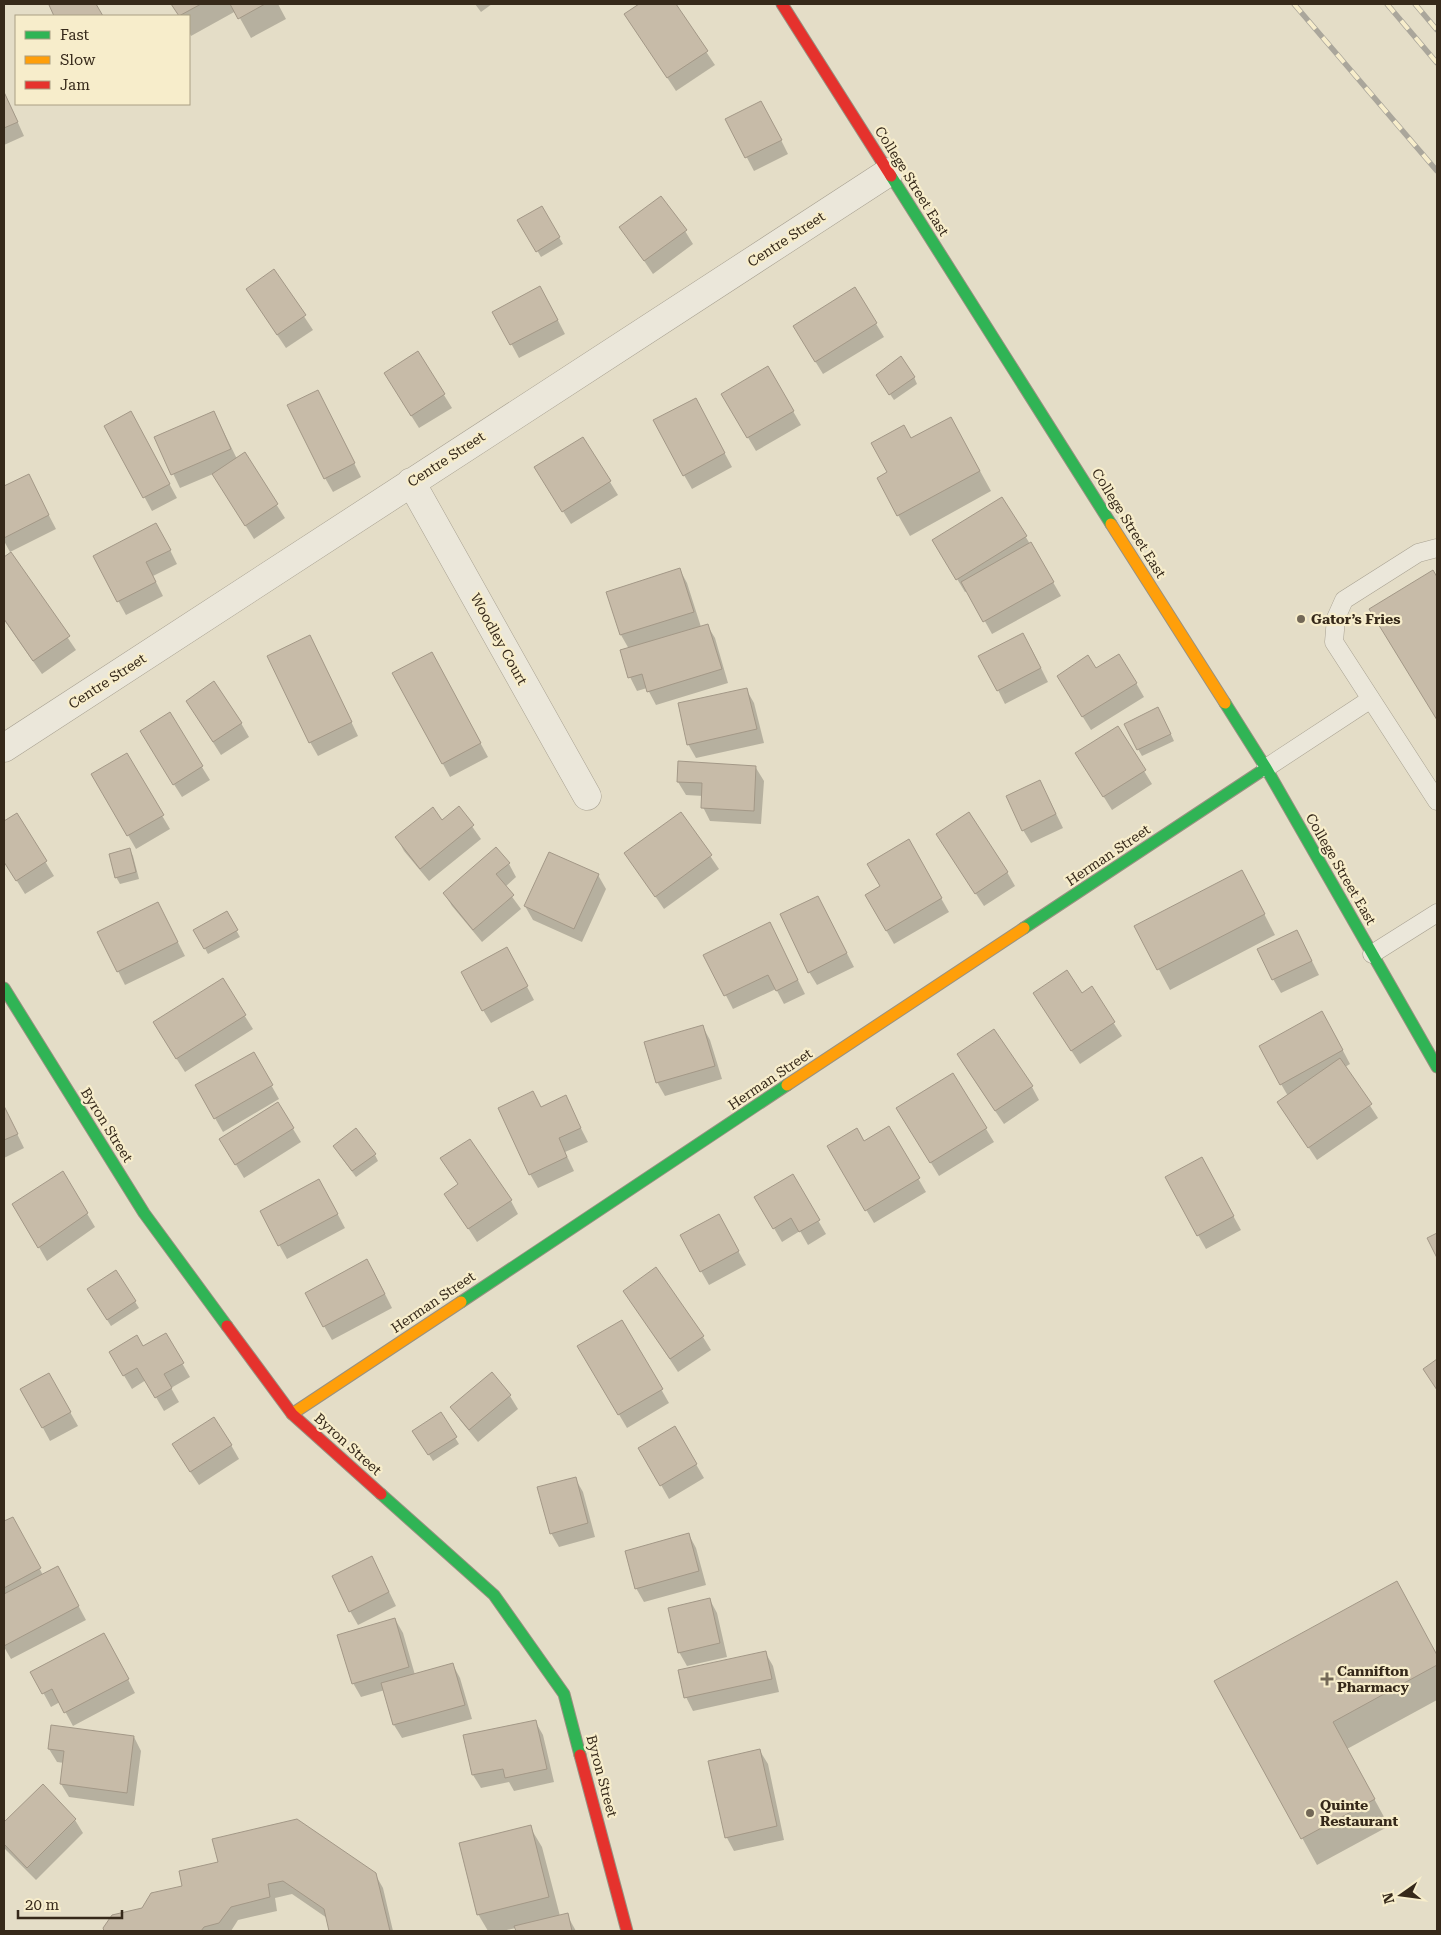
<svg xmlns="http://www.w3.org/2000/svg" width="1441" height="1935" viewBox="0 0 1441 1935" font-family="'Roboto Serif',serif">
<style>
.shadow{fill:#0003}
.building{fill:#c7bba8;stroke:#a39887}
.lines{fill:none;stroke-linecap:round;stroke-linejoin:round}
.lane-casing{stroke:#a8a191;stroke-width:19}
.street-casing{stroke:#a8a191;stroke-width:29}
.fast-casing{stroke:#989181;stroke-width:13}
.slow-casing{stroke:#989181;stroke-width:13}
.jam-casing{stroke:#989181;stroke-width:13}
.lane{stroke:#ebe7da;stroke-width:18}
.street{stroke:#ebe7da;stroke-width:28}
.fast{stroke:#30b455;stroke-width:11}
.slow{stroke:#ff9f0a;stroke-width:11}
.jam{stroke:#e5322d;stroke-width:11}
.rail-casing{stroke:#aaa69b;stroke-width:5.5}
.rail{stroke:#f7edcb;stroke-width:4;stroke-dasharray:11;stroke-linecap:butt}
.poi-dot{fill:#736857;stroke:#f7edcb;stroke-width:2}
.labels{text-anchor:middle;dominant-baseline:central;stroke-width:4.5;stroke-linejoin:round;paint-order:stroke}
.street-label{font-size:14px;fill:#36291a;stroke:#f7edcb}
.poi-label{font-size:14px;font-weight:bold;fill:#36291a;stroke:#f7edcb;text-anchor:start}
</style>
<rect width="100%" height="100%" fill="#e4ddc7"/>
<path class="shadow" d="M 54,4 L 96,4 L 102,16 L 56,16 L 50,6 Z
M 173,4 L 278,4 L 286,19 L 251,38 L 236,11 L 191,36 L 189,32 L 189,16 L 180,16 Z
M 475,4 L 492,4 L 481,12 Z
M 641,4 L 674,4 L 715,65 L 676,91 L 625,14 Z
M 4,92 L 24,136 L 4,145 Z
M 769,116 L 788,154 L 754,171 L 727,120 Z
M 541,207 L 563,244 L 541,257 L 519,220 Z
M 621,227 L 685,231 L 693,244 L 653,274 Z
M 274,271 L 313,330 L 286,348 L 247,290 Z
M 855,289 L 884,337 L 823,374 L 802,340 Z
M 548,301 L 565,334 L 519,358 L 494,312 Z
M 418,353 L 452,408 L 419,428 L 393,387 Z
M 768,368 L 801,425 L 756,451 L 722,394 Z
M 914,377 L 917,384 L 894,400 L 881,381 Z
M 325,405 L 361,477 L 333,492 L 325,478 Z
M 214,412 L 237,459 L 244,454 L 285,518 L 254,539 L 213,474 L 180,488 L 156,438 Z
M 703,413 L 732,467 L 692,489 L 684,475 Z
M 951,418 L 991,491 L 910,536 L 898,515 L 888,473 L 911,440 Z
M 106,426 L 138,426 L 177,498 L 152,511 Z
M 28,475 L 56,529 L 10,552 L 4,541 L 4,488 Z
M 544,481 L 610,482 L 618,495 L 571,524 Z
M 1002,498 L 1030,544 L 1031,544 L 1061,596 L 992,634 L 968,591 L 965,592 L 942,554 Z
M 164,538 L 177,564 L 153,576 L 163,596 L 126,615 L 94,557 Z
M 11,554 L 76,650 L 42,674 L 4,620 L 4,559 Z
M 680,570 L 687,583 L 701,627 L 707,625 L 715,638 L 728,683 L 656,705 L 647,688 L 637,691 L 630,677 L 629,649 L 621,635 Z
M 1432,572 L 1437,580 L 1437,719 L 1386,636 Z
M 1031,648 L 1048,682 L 1005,704 L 998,690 Z
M 317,650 L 358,736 L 318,756 L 310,742 Z
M 439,667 L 488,757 L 450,777 L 394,674 Z
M 1096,670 L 1136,683 L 1144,697 L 1091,730 L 1066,690 Z
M 746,689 L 754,703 L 764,743 L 696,758 L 688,744 Z
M 169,714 L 210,780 L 182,797 L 149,745 Z
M 195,714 L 241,723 L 249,737 L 221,755 Z
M 1162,715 L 1174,741 L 1142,756 L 1138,749 Z
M 126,755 L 170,829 L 136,849 L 93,774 Z
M 1085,767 L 1144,771 L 1152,784 L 1112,810 Z
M 756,768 L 764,781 L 761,824 L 710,821 L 703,807 L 703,796 L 686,795 L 678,782 Z
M 1047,795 L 1063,828 L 1031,843 L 1023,830 Z
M 459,808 L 481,839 L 429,881 L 404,851 L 397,838 L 442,821 Z
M 681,813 L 719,869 L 664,909 L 626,854 Z
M 16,814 L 54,876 L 25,894 L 4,860 L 4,822 Z
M 908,841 L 949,912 L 894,944 L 866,895 L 881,887 Z
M 945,847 L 1007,872 L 1015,886 L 984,906 Z
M 130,850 L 133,856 L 139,879 L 120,884 L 116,877 Z
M 509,864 L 516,877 L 505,887 L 521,909 L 482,942 L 452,906 L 444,893 Z
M 598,875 L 606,889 L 582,942 L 533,920 L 525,906 Z
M 1253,892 L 1275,935 L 1170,990 L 1136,927 Z
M 818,897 L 854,967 L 817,985 L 809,972 Z
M 226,912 L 240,937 L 208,954 L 195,930 Z
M 165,917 L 185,956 L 125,985 L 99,933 Z
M 770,924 L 805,994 L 784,1004 L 776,989 L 733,1009 L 705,955 Z
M 1297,931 L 1319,975 L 1281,993 L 1273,979 Z
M 514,962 L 534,1000 L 491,1023 L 483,1010 Z
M 222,980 L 253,1029 L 185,1072 L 162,1036 Z
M 1091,988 L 1122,1036 L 1080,1064 L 1043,1007 L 1082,995 Z
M 1330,1026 L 1350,1064 L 1345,1067 L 1378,1118 L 1317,1160 L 1278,1102 L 1288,1096 L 1281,1084 Z
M 703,1027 L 710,1040 L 722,1079 L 665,1096 L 657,1082 Z
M 253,1053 L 279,1099 L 223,1132 L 196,1085 Z
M 966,1068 L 1032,1087 L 1039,1100 L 1004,1124 Z
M 953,1075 L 994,1142 L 939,1176 L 906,1122 Z
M 565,1097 L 588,1142 L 565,1152 L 574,1171 L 538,1188 L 530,1174 L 541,1108 Z
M 278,1104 L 301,1142 L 244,1178 L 229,1153 Z
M 4,1107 L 24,1148 L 4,1158 Z
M 889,1128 L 926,1192 L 874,1223 L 829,1147 L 864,1143 Z
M 338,1153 L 375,1155 L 378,1161 L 356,1177 Z
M 442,1159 L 511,1201 L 518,1214 L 477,1242 L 446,1194 L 459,1185 Z
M 1209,1172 L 1241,1230 L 1206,1249 L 1198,1235 Z
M 63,1173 L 95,1227 L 47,1261 L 14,1204 Z
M 792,1176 L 826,1234 L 808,1245 L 800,1231 L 782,1242 L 756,1197 Z
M 327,1194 L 345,1228 L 287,1259 L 261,1212 Z
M 726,1229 L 746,1265 L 709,1285 L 701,1271 Z
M 116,1271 L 139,1308 L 111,1326 L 92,1296 Z
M 375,1274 L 392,1308 L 332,1340 L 324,1326 Z
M 625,1291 L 703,1337 L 711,1350 L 678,1372 Z
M 622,1321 L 669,1403 L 627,1428 L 579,1347 Z
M 166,1335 L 190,1377 L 171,1388 L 179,1402 L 164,1411 L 146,1380 L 132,1389 L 110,1352 L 143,1348 Z
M 492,1373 L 510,1396 L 518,1409 L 478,1442 L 460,1420 L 452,1407 Z
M 49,1375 L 78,1426 L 50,1441 L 22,1389 Z
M 440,1414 L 459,1444 L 433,1461 L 414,1431 Z
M 675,1428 L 704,1478 L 669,1499 L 640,1448 Z
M 231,1445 L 239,1459 L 199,1485 L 181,1458 Z
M 575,1478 L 583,1492 L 595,1537 L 559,1547 L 551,1533 Z
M 12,1518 L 43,1575 L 65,1581 L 86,1620 L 11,1659 L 4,1647 L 4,1523 Z
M 689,1535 L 696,1548 L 706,1585 L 644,1602 L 636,1588 Z
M 379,1571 L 396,1606 L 358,1625 L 350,1611 Z
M 710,1600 L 717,1613 L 727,1657 L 687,1666 L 679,1652 Z
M 1412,1609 L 1437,1656 L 1437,1700 L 1347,1749 L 1389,1826 L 1317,1865 L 1216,1681 Z
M 395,1619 L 403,1633 L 415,1675 L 453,1665 L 460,1678 L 472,1719 L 402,1738 L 394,1725 L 385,1690 L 361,1697 L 353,1683 Z
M 112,1648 L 135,1693 L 73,1726 L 60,1702 L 51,1707 L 32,1672 Z
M 765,1652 L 773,1666 L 779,1692 L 693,1711 L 686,1697 Z
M 535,1721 L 543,1735 L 554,1782 L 514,1791 L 509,1782 L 481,1788 L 473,1775 L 465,1736 Z
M 134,1737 L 141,1751 L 134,1806 L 69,1797 L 61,1784 L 64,1763 L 57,1762 L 49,1749 Z
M 760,1751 L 768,1764 L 784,1840 L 734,1851 L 727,1838 Z
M 43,1786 L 75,1820 L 83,1833 L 36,1880 L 4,1848 L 4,1824 Z
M 530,1827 L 542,1847 L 560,1916 L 567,1915 L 576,1931 L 517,1931 L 516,1928 L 502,1931 L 488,1931 L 478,1914 Z
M 375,1874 L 383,1888 L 393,1931 L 331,1931 L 327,1918 L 292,1894 L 275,1898 L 277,1911 L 238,1920 L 231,1931 L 105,1931 L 104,1929 L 183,1887 Z"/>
<path class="building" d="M 51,4 L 96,4 L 103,16 L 54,16 L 49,5 Z
M 171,4 L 201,4 L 179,16 Z
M 230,4 L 265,4 L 238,19 Z
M 639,4 L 676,4 L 708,51 L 667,78 L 624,14 Z
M 4,92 L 18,122 L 4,128 Z
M 761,101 L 782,140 L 745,158 L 725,119 Z
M 661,196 L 687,230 L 644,261 L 619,227 Z
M 542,206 L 560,237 L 536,252 L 517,220 Z
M 274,269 L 306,315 L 277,335 L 246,289 Z
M 540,286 L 558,320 L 510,345 L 492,312 Z
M 855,287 L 877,323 L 815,362 L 793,326 Z
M 418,351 L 445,394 L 411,416 L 384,373 Z
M 901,356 L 915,377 L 889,395 L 876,375 Z
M 768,366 L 794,411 L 747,438 L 721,394 Z
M 318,390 L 355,463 L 324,479 L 287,405 Z
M 696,398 L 725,453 L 683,476 L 653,420 Z
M 131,411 L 170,484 L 143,498 L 104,426 Z
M 214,411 L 231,449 L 171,475 L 154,437 Z
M 951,417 L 980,471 L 897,516 L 877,478 L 887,472 L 871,443 L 904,425 L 911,438 Z
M 583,437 L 611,481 L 562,512 L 534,467 Z
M 245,452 L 278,504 L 245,526 L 212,474 Z
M 29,474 L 49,515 L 4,538 L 4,486 Z
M 1002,497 L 1027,536 L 956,580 L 932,540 Z
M 156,523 L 171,550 L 146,562 L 156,582 L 117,602 L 93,556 Z
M 1031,542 L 1054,582 L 983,622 L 961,582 Z
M 11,552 L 70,636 L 33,661 L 4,619 L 4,557 Z
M 680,568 L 694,612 L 620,635 L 606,592 Z
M 1433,570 L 1437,577 L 1437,720 L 1369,609 Z
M 708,624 L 722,669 L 647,692 L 642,674 L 628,678 L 620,650 Z
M 1023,633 L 1041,668 L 997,691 L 978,656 Z
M 310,635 L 352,722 L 309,743 L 267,656 Z
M 432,652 L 481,743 L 442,764 L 392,673 Z
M 1119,654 L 1137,683 L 1082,717 L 1057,676 L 1088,655 L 1096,668 Z
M 214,681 L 242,723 L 213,742 L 186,701 Z
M 747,688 L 757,729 L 687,745 L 678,703 Z
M 1158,707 L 1171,734 L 1137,750 L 1124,724 Z
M 170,712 L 203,766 L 173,785 L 140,731 Z
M 1118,726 L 1146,770 L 1103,797 L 1075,753 Z
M 127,753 L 164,815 L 127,836 L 91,774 Z
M 678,761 L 756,766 L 754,811 L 701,808 L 702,783 L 677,782 Z
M 1040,780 L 1056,814 L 1022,831 L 1006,796 Z
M 459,806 L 474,825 L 420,869 L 395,837 L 433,807 L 442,820 Z
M 681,812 L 712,855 L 655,897 L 624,853 Z
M 969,812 L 1008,872 L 975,894 L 936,834 Z
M 17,813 L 47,861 L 16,881 L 4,862 L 4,821 Z
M 909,839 L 942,898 L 886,931 L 865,895 L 880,886 L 867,864 Z
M 496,847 L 510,863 L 496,874 L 514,895 L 473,930 L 443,893 Z
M 130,848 L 136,872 L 115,878 L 109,854 Z
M 549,852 L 599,874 L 574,929 L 524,906 Z
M 1242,870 L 1265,914 L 1157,970 L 1134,926 Z
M 818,896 L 847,953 L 808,973 L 780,914 Z
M 158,902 L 178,942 L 117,972 L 97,932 Z
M 227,911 L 238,930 L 204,949 L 193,930 Z
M 770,922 L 798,980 L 776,991 L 768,975 L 724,996 L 703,955 Z
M 1297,930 L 1312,961 L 1272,980 L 1257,949 Z
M 507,947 L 528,986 L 482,1011 L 461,972 Z
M 1067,970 L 1082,993 L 1092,986 L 1115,1022 L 1071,1051 L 1033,993 Z
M 223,978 L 246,1015 L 176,1059 L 153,1022 Z
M 1322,1011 L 1343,1050 L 1280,1085 L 1259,1046 Z
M 703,1025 L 715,1066 L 656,1083 L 644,1042 Z
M 994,1029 L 1033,1086 L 995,1111 L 957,1054 Z
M 254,1052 L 273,1085 L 214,1119 L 195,1085 Z
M 1340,1058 L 1372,1104 L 1308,1148 L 1277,1102 Z
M 953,1073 L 987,1128 L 930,1163 L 896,1108 Z
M 533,1091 L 541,1107 L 566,1095 L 581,1128 L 559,1138 L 567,1157 L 529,1175 L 498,1108 Z
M 278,1102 L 294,1128 L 235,1165 L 219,1139 Z
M 4,1106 L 18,1134 L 4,1140 Z
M 889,1126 L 920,1178 L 865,1211 L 827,1146 L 857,1128 L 864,1141 Z
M 356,1128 L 376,1154 L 352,1171 L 333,1146 Z
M 470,1139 L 512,1200 L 468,1229 L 444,1194 L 458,1184 L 440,1158 Z
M 1202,1157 L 1234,1216 L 1197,1236 L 1165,1177 Z
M 63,1171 L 88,1213 L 38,1248 L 12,1204 Z
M 793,1174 L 820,1220 L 799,1232 L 791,1218 L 773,1229 L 754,1197 Z
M 319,1179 L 338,1214 L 278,1246 L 260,1211 Z
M 719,1214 L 739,1251 L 700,1272 L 680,1235 Z
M 1437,1233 L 1437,1258 L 1427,1238 Z
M 367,1259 L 385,1294 L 323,1327 L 305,1293 Z
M 656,1267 L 704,1336 L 670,1359 L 623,1291 Z
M 116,1270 L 136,1301 L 107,1320 L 87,1289 Z
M 622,1320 L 663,1389 L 618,1415 L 577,1346 Z
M 166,1333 L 184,1363 L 164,1374 L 172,1388 L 155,1398 L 137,1368 L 123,1376 L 109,1352 L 137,1335 L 143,1346 Z
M 1437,1359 L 1437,1390 L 1423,1369 Z
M 492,1372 L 511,1395 L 469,1430 L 450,1407 Z
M 49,1373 L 71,1412 L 42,1428 L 20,1389 Z
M 441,1412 L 457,1437 L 428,1455 L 412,1431 Z
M 214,1417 L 232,1445 L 190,1472 L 172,1444 Z
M 675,1426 L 697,1464 L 660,1486 L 638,1448 Z
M 576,1477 L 588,1523 L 550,1534 L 537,1487 Z
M 13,1517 L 41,1568 L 4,1588 L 4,1521 Z
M 689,1533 L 699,1571 L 635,1589 L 625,1551 Z
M 372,1556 L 389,1592 L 349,1612 L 332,1576 Z
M 58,1566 L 79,1606 L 4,1646 L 4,1594 Z
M 1397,1581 L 1437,1655 L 1437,1665 L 1333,1722 L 1375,1799 L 1301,1839 L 1214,1681 Z
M 710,1598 L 720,1643 L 678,1653 L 668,1608 Z
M 395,1618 L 409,1667 L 352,1684 L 337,1635 Z
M 104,1633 L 129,1679 L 64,1713 L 52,1689 L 42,1694 L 30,1672 Z
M 766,1651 L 772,1679 L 684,1698 L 678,1670 Z
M 453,1663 L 465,1705 L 393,1725 L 381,1683 Z
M 536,1720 L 547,1769 L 505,1778 L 503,1769 L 472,1775 L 463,1735 Z
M 51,1725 L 134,1736 L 127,1793 L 60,1784 L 64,1751 L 48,1749 Z
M 760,1749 L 777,1826 L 725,1838 L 708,1761 Z
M 43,1784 L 76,1819 L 27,1868 L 4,1844 L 4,1822 Z
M 297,1819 L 376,1873 L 390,1931 L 329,1931 L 324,1909 L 283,1881 L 268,1884 L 270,1897 L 231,1907 L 219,1923 L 204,1927 L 201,1931 L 104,1931 L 103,1928 L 112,1915 L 142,1908 L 151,1893 L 182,1886 L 179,1871 L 218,1862 L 212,1839 Z
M 531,1825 L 549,1897 L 477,1915 L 459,1843 Z
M 568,1913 L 572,1931 L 516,1931 L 514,1926 Z"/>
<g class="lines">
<defs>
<path id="lane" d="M 1437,548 L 1418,553 L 1344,600 L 1336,618 L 1334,642 L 1437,801
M 1266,768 L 1371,699
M 1372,954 L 1437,913"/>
<path id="street" d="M 411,482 L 587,796
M 4,748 L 889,172"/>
<path id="fast" d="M 891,176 L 1111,524
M 1225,703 L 1266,768 L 1437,1067
M 1024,928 L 1266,768
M 4,988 L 144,1213 L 227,1326
M 461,1302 L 787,1085
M 381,1494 L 494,1595 L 564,1694 L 580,1755"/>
<path id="slow" d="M 1111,524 L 1225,703
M 787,1085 L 1024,928
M 292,1414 L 461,1302"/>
<path id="jam" d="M 782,4 L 891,176
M 227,1326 L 292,1414 L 381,1494
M 580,1755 L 627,1931"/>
</defs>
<use href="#lane" class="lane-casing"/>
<use href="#street" class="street-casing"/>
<use href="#fast" class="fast-casing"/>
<use href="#slow" class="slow-casing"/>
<use href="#jam" class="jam-casing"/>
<use href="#lane" class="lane"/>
<use href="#street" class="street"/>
<use href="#fast" class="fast"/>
<use href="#slow" class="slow"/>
<use href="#jam" class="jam"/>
<defs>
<path id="rail" d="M 1294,4 L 1437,171
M 1387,4 L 1437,63
M 1415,4 L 1437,30"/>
</defs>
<use href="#rail" class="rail-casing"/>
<use href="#rail" class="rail"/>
</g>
<g class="poi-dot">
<circle cx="1301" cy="619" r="5"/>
<path d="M1324.5 1671.5h5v5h5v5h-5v5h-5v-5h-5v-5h5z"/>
<circle cx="1310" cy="1813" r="5"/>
</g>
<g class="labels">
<g class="street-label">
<text transform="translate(912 181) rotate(58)">College Street East</text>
<text transform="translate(786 239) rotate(-33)">Centre Street</text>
<text transform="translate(446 459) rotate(-33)">Centre Street</text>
<text transform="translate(1129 523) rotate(58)">College Street East</text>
<text transform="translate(499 639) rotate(61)">Woodley Court</text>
<text transform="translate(107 681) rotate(-33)">Centre Street</text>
<text transform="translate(1108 855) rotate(-34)">Herman Street</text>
<text transform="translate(1341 869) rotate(60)">College Street East</text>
<text transform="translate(770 1079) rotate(-34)">Herman Street</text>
<text transform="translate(107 1125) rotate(58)">Byron Street</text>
<text transform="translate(433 1302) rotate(-34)">Herman Street</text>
<text transform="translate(348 1444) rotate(42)">Byron Street</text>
<text transform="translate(602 1776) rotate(75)">Byron Street</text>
</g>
<g class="poi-label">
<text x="1311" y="619">Gator’s Fries</text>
<text x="1337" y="1671">Cannifton<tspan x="1337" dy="16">Pharmacy</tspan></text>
<text x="1320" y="1805">Quinte<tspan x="1320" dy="16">Restaurant</tspan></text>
</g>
</g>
<rect width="1441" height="1935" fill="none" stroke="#36291a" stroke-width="10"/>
<rect x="15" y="15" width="175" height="90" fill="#f7edcb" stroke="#aa9f84"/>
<rect x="25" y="31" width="25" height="8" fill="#30b455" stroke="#aa9f84"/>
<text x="60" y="40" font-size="15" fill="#36291a">Fast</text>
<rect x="25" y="56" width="25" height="8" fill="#ff9f0a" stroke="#aa9f84"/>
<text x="60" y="65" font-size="15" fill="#36291a">Slow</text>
<rect x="25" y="81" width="25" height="8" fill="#e5322d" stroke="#aa9f84"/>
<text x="60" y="90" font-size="15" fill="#36291a">Jam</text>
<g transform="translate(1401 1895) rotate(256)" stroke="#f7edcb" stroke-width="4" paint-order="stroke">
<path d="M0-4L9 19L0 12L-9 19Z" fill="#36291a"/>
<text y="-8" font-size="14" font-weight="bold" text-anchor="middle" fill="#36291a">N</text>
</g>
<path d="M18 1910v8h104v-8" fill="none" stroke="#36291a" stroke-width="2.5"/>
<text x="25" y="1910" font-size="15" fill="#36291a" stroke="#f7edcb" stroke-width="4" paint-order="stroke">20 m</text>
</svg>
